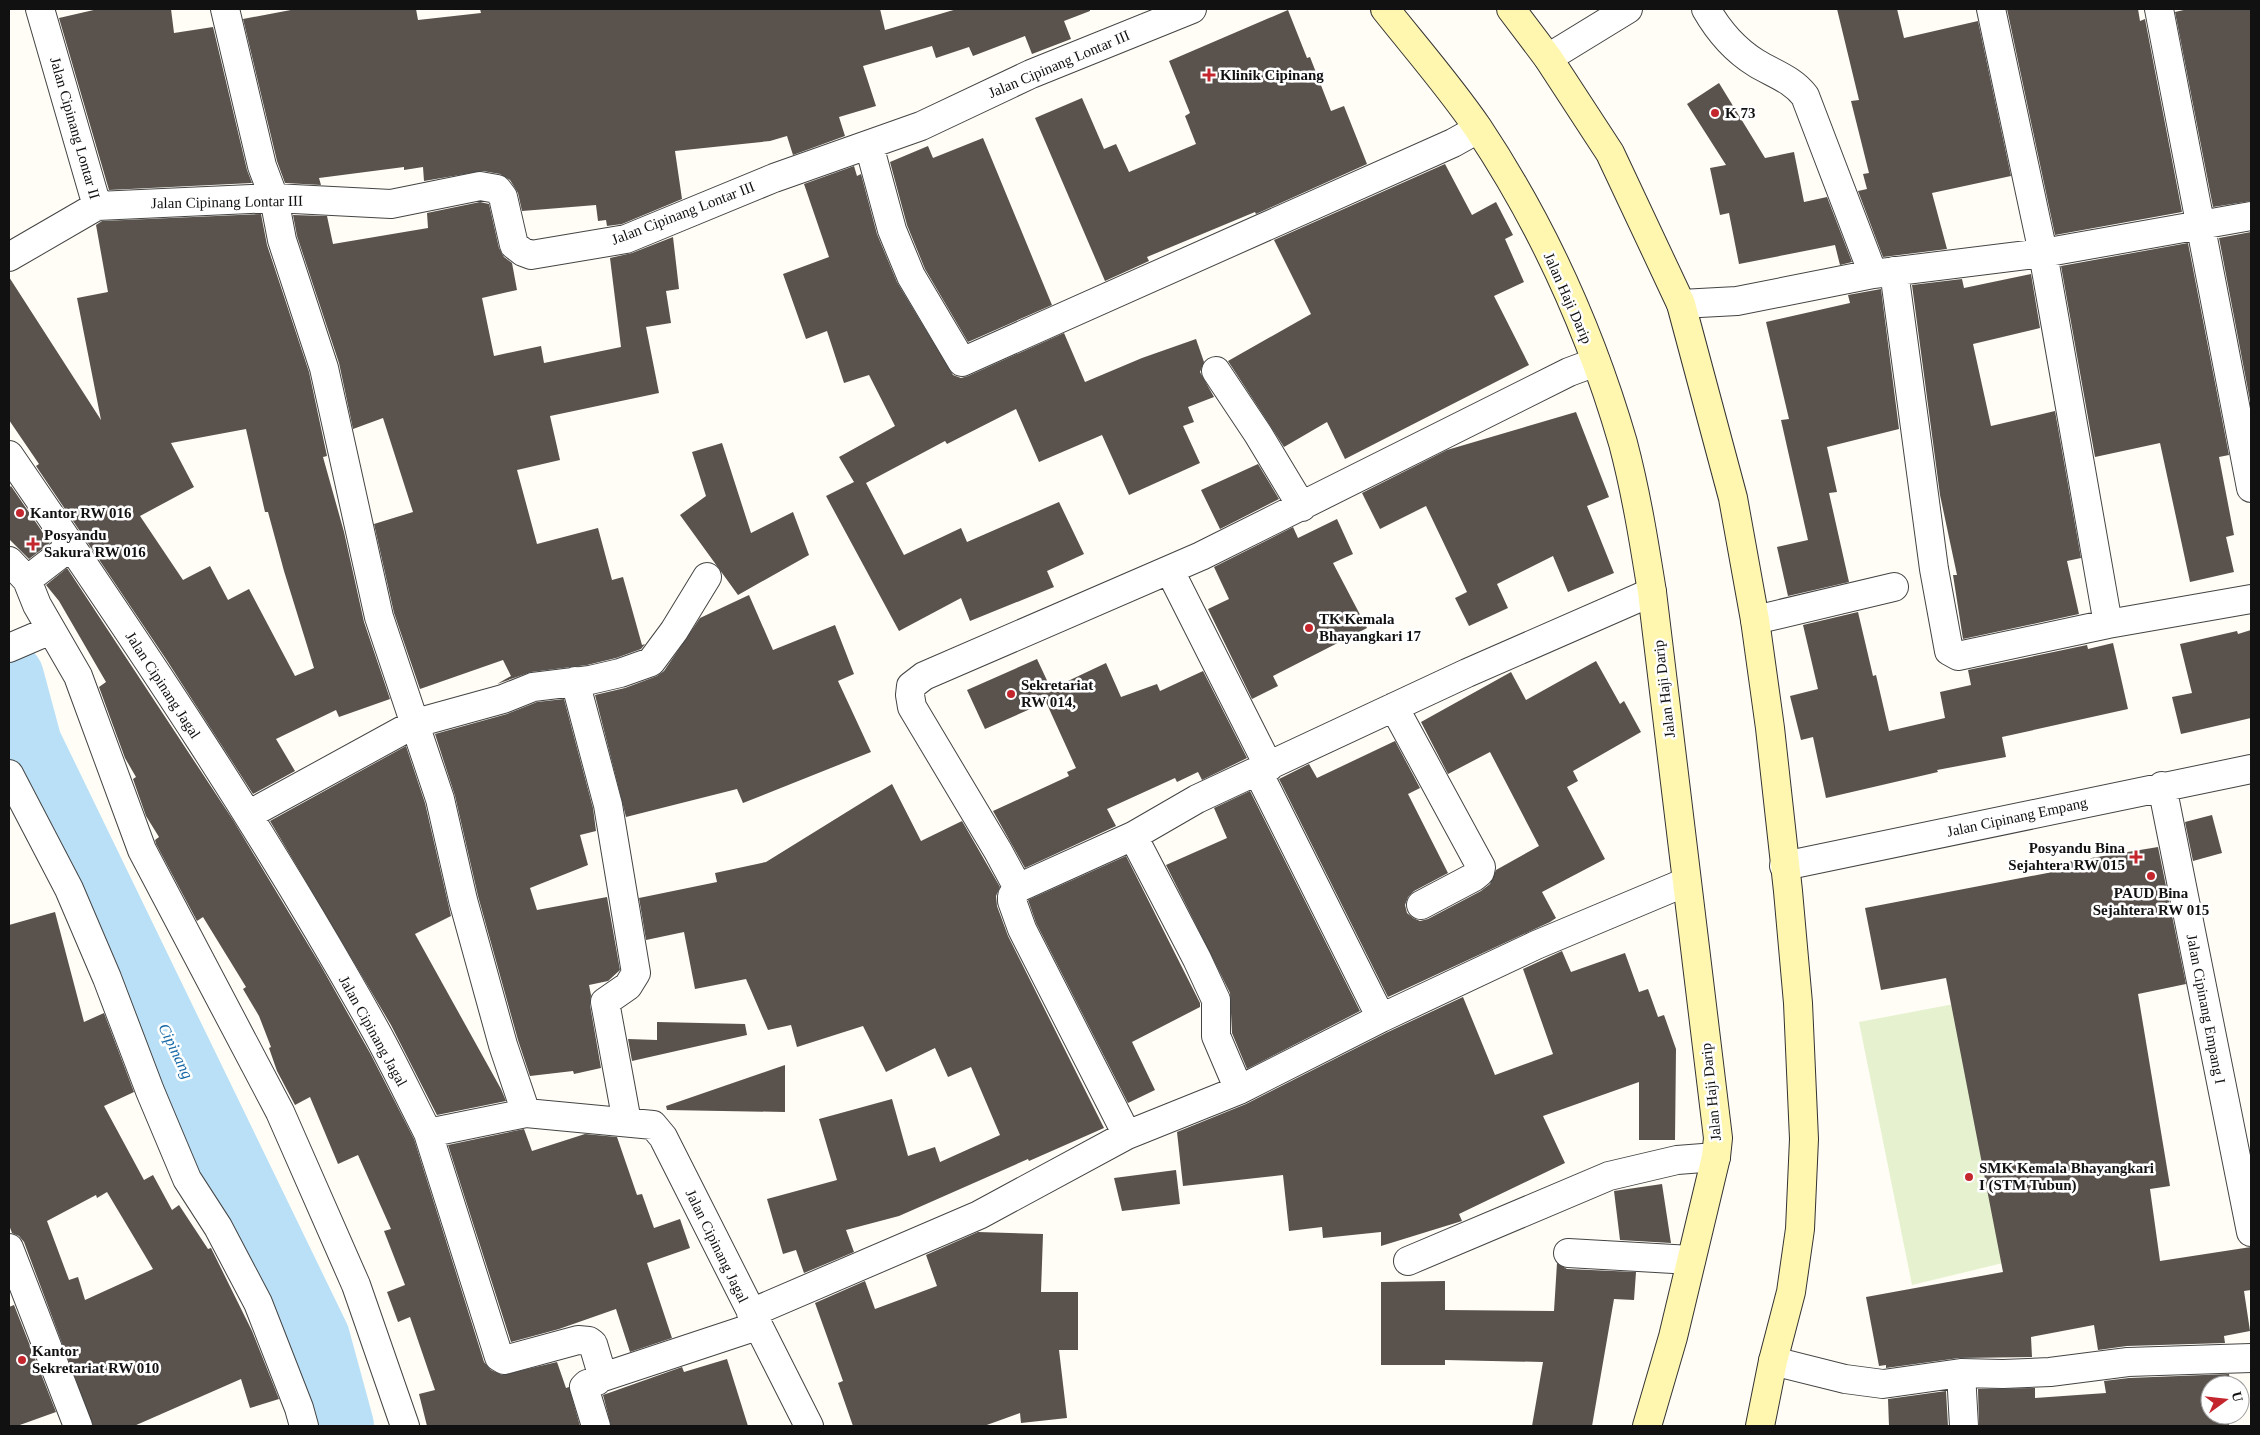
<svg xmlns="http://www.w3.org/2000/svg" width="2260" height="1435" viewBox="0 0 2260 1435" font-family="'Times New Roman',serif">
<style>
.pitch{fill:#e6f2cf}
.lines{fill:none;stroke-linecap:round;stroke-linejoin:round}
.river{stroke:#b9e0f7;stroke-width:70}
.building{fill:#5a524d;fill-rule:evenodd}
.minor-casing{stroke:#444;stroke-width:30}
.secondary-casing{stroke:#333;stroke-width:30}
.minor{stroke:#fff;stroke-width:28}
.secondary{stroke:#fff6b0;stroke-width:28}
.poi-dot{fill:#c4262e;stroke:#fff;stroke-width:2}
.labels{text-anchor:middle;dominant-baseline:central;stroke-width:5;stroke-linejoin:round;paint-order:stroke}
.street-label{font-size:15px;fill:#111;stroke:#fff}
.poi-label{font-size:15px;font-weight:bold;fill:#111;stroke:#fff;text-anchor:start}
.water-label{font-size:16px;font-style:italic;fill:#1768a6;stroke:#fff}
</style>
<rect width="100%" height="100%" fill="#fffdf5"/>
<path class="pitch" d="M 1954,1004 L 2003,1263 L 1912,1285 L 1859,1022 Z"/>
<g class="lines">
<path class="river" d="M 9,677 L 27,744 L 315,1338 L 339,1426"/>
</g>
<path class="building" d="M 98,9 L 171,9 L 174,33 L 213,27 L 247,170 L 252,183 L 109,190 L 59,18 Z
M 296,9 L 416,9 L 418,20 L 481,13 L 480,9 L 880,9 L 885,30 L 957,9 L 1090,9 L 1090,11 L 1064,21 L 1071,39 L 1032,54 L 1025,36 L 973,56 L 969,47 L 936,58 L 932,46 L 863,66 L 876,106 L 839,117 L 845,136 L 793,155 L 787,136 L 770,141 L 675,151 L 682,199 L 622,224 L 607,226 L 606,220 L 598,221 L 596,205 L 522,211 L 518,193 L 510,180 L 500,174 L 483,171 L 424,181 L 423,167 L 404,170 L 404,167 L 319,178 L 321,185 L 285,183 L 277,161 L 243,19 Z
M 1837,9 L 1897,9 L 1904,38 L 1978,21 L 2011,176 L 1932,193 L 1947,249 L 1883,257 L 1858,191 L 1867,189 L 1863,174 L 1869,173 L 1851,101 L 1859,100 Z
M 2007,9 L 2138,9 L 2140,21 L 2145,19 L 2182,212 L 2055,235 Z
M 2188,9 L 2251,9 L 2251,201 L 2213,207 L 2175,12 Z
M 1288,10 L 1307,58 L 1310,57 L 1331,111 L 1344,106 L 1367,164 L 1256,214 L 1255,212 L 1147,257 L 1149,261 L 1105,281 L 1035,118 L 1082,98 L 1104,149 L 1116,144 L 1129,172 L 1196,144 L 1185,116 L 1190,113 L 1169,61 Z
M 1719,83 L 1765,158 L 1794,152 L 1804,202 L 1827,197 L 1852,262 L 1840,265 L 1835,245 L 1739,264 L 1729,213 L 1720,215 L 1710,168 L 1726,165 L 1687,104 Z
M 983,138 L 1052,305 L 968,342 L 925,269 L 907,225 L 890,162 L 928,146 L 933,158 Z
M 1445,164 L 1472,215 L 1496,202 L 1513,235 L 1505,239 L 1524,282 L 1494,296 L 1529,365 L 1345,459 L 1327,422 L 1284,447 L 1228,361 L 1311,314 L 1274,240 Z
M 854,166 L 857,176 L 861,174 L 877,234 L 897,282 L 953,375 L 961,378 L 968,376 L 1064,333 L 1085,382 L 1142,358 L 1196,339 L 1204,362 L 1200,372 L 1214,397 L 1188,407 L 1194,422 L 1183,426 L 1200,463 L 1129,495 L 1102,435 L 1039,462 L 1016,409 L 947,444 L 945,441 L 866,483 L 904,555 L 961,528 L 967,542 L 1059,502 L 1084,554 L 1047,571 L 1054,587 L 970,621 L 961,598 L 899,631 L 826,496 L 854,482 L 839,457 L 895,426 L 869,375 L 844,383 L 827,331 L 806,339 L 783,274 L 829,257 L 804,184 Z
M 480,202 L 489,204 L 499,248 L 504,257 L 512,263 L 517,290 L 482,298 L 494,356 L 541,346 L 544,363 L 621,347 L 610,258 L 632,253 L 673,237 L 679,289 L 666,291 L 671,323 L 646,327 L 659,393 L 550,416 L 560,460 L 517,470 L 537,544 L 598,528 L 612,580 L 623,577 L 642,645 L 645,644 L 641,649 L 616,658 L 587,665 L 531,672 L 497,684 L 511,676 L 503,660 L 420,689 L 394,613 L 374,524 L 413,512 L 383,418 L 353,429 L 339,363 L 297,236 L 293,215 L 327,216 L 333,244 L 428,228 L 427,213 Z
M 261,214 L 267,245 L 309,372 L 327,456 L 323,457 L 344,532 L 364,622 L 390,699 L 339,717 L 336,710 L 276,739 L 295,771 L 253,794 L 166,659 L 36,466 L 39,464 L 9,420 L 9,277 L 101,420 L 77,298 L 108,292 L 96,225 L 102,221 ZM 246,429 L 265,512 L 268,512 L 284,571 L 314,668 L 295,676 L 249,589 L 228,600 L 210,566 L 183,580 L 140,516 L 194,487 L 171,443 Z
M 2251,232 L 2251,406 L 2219,238 Z
M 2188,243 L 2229,455 L 2219,457 L 2234,535 L 2226,537 L 2234,572 L 2190,582 L 2160,443 L 2095,457 L 2061,266 Z
M 2031,274 L 2040,328 L 1973,344 L 1991,426 L 2055,411 L 2081,558 L 2067,561 L 2079,614 L 1963,639 L 1953,575 L 1957,575 L 1940,495 L 1912,285 L 1962,279 L 1964,288 Z
M 1881,289 L 1899,429 L 1827,447 L 1837,492 L 1829,493 L 1849,582 L 1788,596 L 1777,547 L 1808,540 L 1781,420 L 1789,419 L 1766,322 L 1850,303 L 1848,295 Z
M 1576,412 L 1609,497 L 1587,506 L 1614,573 L 1568,592 L 1553,556 L 1497,584 L 1508,608 L 1469,626 L 1455,598 L 1467,592 L 1426,506 L 1380,529 L 1362,493 L 1447,450 Z
M 722,443 L 751,533 L 793,512 L 809,555 L 738,595 L 680,515 L 706,496 L 692,452 Z
M 1258,464 L 1279,499 L 1220,529 L 1201,490 Z
M 11,486 L 50,543 L 29,559 L 9,539 L 9,488 Z
M 1337,519 L 1353,554 L 1333,563 L 1367,628 L 1273,676 L 1278,686 L 1252,699 L 1208,609 L 1229,599 L 1214,567 L 1293,527 L 1298,538 Z
M 67,568 L 233,820 L 321,966 L 370,1053 L 414,1139 L 484,1362 L 491,1370 L 502,1375 L 557,1362 L 566,1388 L 569,1387 L 580,1426 L 427,1426 L 419,1394 L 435,1390 L 410,1317 L 398,1322 L 387,1292 L 405,1285 L 384,1231 L 391,1229 L 358,1155 L 338,1164 L 310,1097 L 295,1105 L 277,1071 L 269,1048 L 271,1047 L 259,1016 L 243,989 L 246,987 L 203,917 L 197,921 L 156,844 L 155,840 L 159,837 L 146,816 L 133,779 L 136,777 L 125,758 L 99,687 L 106,682 L 59,601 L 46,585 Z
M 749,595 L 773,650 L 835,625 L 854,674 L 838,681 L 871,752 L 743,803 L 737,789 L 626,817 L 595,695 L 625,688 L 657,676 L 664,671 L 700,618 Z
M 1858,612 L 1873,676 L 1876,675 L 1889,731 L 1945,718 L 1940,692 L 1971,685 L 1968,670 L 2087,645 L 2088,649 L 2113,643 L 2128,709 L 2002,737 L 2006,757 L 1937,770 L 1938,772 L 1826,798 L 1813,737 L 1801,740 L 1790,696 L 1818,689 L 1803,625 Z
M 2251,630 L 2251,718 L 2181,734 L 2172,697 L 2192,693 L 2180,644 L 2237,631 L 2238,634 Z
M 1037,659 L 1051,689 L 1106,663 L 1121,697 L 1157,684 L 1160,691 L 1203,671 L 1247,758 L 1202,780 L 1198,772 L 1177,782 L 1175,778 L 1107,809 L 1116,826 L 1025,868 L 993,811 L 1069,776 L 1067,772 L 1076,768 L 1046,702 L 985,729 L 967,690 Z
M 1596,661 L 1620,704 L 1624,701 L 1641,732 L 1573,771 L 1578,781 L 1567,787 L 1605,859 L 1542,892 L 1556,918 L 1550,922 L 1388,997 L 1279,779 L 1309,764 L 1317,778 L 1395,741 L 1420,788 L 1408,794 L 1448,873 L 1414,891 L 1408,897 L 1405,905 L 1407,913 L 1413,918 L 1420,921 L 1428,919 L 1481,891 L 1490,884 L 1496,870 L 1539,846 L 1490,752 L 1448,774 L 1421,722 L 1511,672 L 1526,700 Z
M 564,699 L 593,808 L 596,831 L 580,835 L 588,865 L 530,888 L 537,910 L 607,897 L 620,970 L 608,981 L 589,985 L 591,995 L 590,1005 L 601,1068 L 574,1074 L 573,1071 L 530,1076 L 518,1040 L 478,896 L 455,796 L 435,734 L 507,714 L 537,702 Z
M 406,746 L 425,803 L 451,916 L 415,934 L 501,1089 L 506,1101 L 437,1115 L 391,1025 L 270,821 Z
M 892,784 L 921,841 L 962,821 L 1000,887 L 996,896 L 997,906 L 1008,936 L 1104,1128 L 1029,1161 L 1028,1159 L 899,1216 L 846,1230 L 854,1252 L 804,1273 L 796,1250 L 783,1254 L 767,1199 L 837,1180 L 819,1119 L 892,1099 L 908,1156 L 935,1147 L 940,1162 L 1000,1135 L 971,1067 L 948,1077 L 935,1048 L 886,1072 L 863,1026 L 797,1047 L 791,1025 L 768,1030 L 746,979 L 695,989 L 684,932 L 646,940 L 639,898 L 717,882 L 715,873 L 766,862 Z
M 1250,791 L 1360,1011 L 1247,1069 L 1232,1033 L 1230,993 L 1166,865 L 1227,838 L 1214,808 Z
M 2212,815 L 2222,853 L 2193,861 L 2185,822 Z
M 2158,847 L 2186,984 L 2138,994 L 2170,1186 L 2150,1189 L 2160,1261 L 2251,1247 L 2251,1290 L 2244,1291 L 2250,1331 L 2224,1336 L 2225,1343 L 2127,1346 L 2098,1350 L 2094,1325 L 2031,1337 L 2032,1357 L 1959,1358 L 1886,1368 L 1886,1365 L 1879,1366 L 1866,1297 L 2003,1272 L 1946,978 L 1881,990 L 1865,908 L 2068,869 L 2067,862 Z
M 1126,856 L 1200,1003 L 1200,1007 L 1132,1042 L 1155,1090 L 1128,1103 L 1036,923 L 1028,900 Z
M 55,912 L 84,1022 L 104,1013 L 134,1092 L 104,1106 L 144,1180 L 153,1175 L 172,1210 L 179,1205 L 208,1249 L 211,1248 L 252,1331 L 279,1399 L 250,1408 L 241,1379 L 134,1426 L 93,1426 L 24,1242 L 19,1236 L 12,1233 L 9,1225 L 9,925 ZM 107,1192 L 153,1269 L 85,1300 L 78,1277 L 69,1280 L 47,1221 L 96,1195 L 97,1198 Z
M 1562,951 L 1571,972 L 1625,953 L 1639,992 L 1648,989 L 1658,1017 L 1664,1015 L 1676,1049 L 1675,1140 L 1639,1140 L 1639,1082 L 1543,1116 L 1565,1163 L 1459,1214 L 1462,1221 L 1381,1246 L 1381,1232 L 1323,1238 L 1322,1227 L 1289,1231 L 1283,1175 L 1183,1186 L 1177,1132 L 1246,1104 L 1388,1032 L 1463,997 L 1495,1075 L 1553,1054 L 1523,969 Z
M 657,1022 L 745,1024 L 747,1035 L 632,1061 L 628,1039 L 657,1040 Z
M 785,1065 L 785,1112 L 667,1110 L 666,1106 Z
M 524,1129 L 532,1151 L 585,1134 L 617,1137 L 637,1195 L 642,1194 L 654,1228 L 680,1219 L 690,1248 L 647,1263 L 672,1338 L 630,1352 L 616,1309 L 559,1329 L 511,1342 L 448,1145 Z
M 1176,1170 L 1180,1204 L 1122,1211 L 1114,1178 Z
M 1662,1184 L 1671,1243 L 1620,1240 L 1614,1191 Z
M 978,1232 L 1043,1234 L 1041,1292 L 1078,1292 L 1078,1350 L 1059,1350 L 1067,1418 L 1021,1423 L 1020,1413 L 984,1426 L 853,1426 L 838,1383 L 843,1381 L 815,1303 L 865,1281 L 875,1309 L 937,1286 L 926,1255 Z
M 1557,1263 L 1567,1269 L 1636,1272 L 1634,1300 L 1614,1299 L 1592,1426 L 1532,1426 L 1543,1362 L 1445,1360 L 1445,1365 L 1381,1365 L 1381,1282 L 1445,1281 L 1445,1310 L 1554,1311 Z
M 14,1305 L 56,1412 L 17,1426 L 9,1426 L 9,1307 Z
M 727,1359 L 748,1426 L 611,1426 L 603,1395 L 682,1367 L 684,1372 Z
M 2229,1374 L 2231,1385 L 2210,1385 L 2210,1415 L 2234,1415 L 2229,1416 L 2229,1426 L 1979,1426 L 1978,1389 L 2035,1388 L 2035,1398 L 2106,1393 L 2104,1381 L 2129,1378 Z
M 1946,1391 L 1948,1426 L 1889,1426 L 1888,1399 Z"/>
<g class="lines">
<defs>
<path id="minor" d="M 225,9 L 262,166 L 274,198 L 282,240 L 324,368 L 379,617 L 440,799 L 463,900 L 503,1045 L 526,1113
M 1706,9 C 1718,30 1735,50 1756,63 C 1774,74 1792,79 1805,96 L 1873,274
M 1991,9 L 2043,253 L 2108,624
M 2159,9 L 2251,488
M 1548,58 L 1628,9
M 869,145 L 892,230 L 911,276 L 962,362 L 1453,143 L 1478,129
M 97,206 L 274,198 L 391,204 L 480,186 L 497,189 L 503,197 L 514,245 L 523,252 L 531,255 L 626,239 L 774,178 L 921,126 L 1031,74 L 1192,9
M 9,257 L 97,206 L 40,9
M 1894,271 L 1934,569 L 1949,651 L 1958,656 L 2108,624 L 2251,599
M 1681,304 L 1737,301 L 1873,274 L 2043,253 L 2251,216
M 1596,362 L 1569,372 L 1201,556 L 924,676 L 911,686 L 910,695 L 912,707 L 998,851 L 1018,888 L 1133,836 L 1197,799 L 1467,673 L 1652,592
M 1216,371 L 1258,434 L 1302,507
M 9,455 C 138,643 266,833 377,1033 C 395,1066 411,1100 428,1133 L 526,1113 L 653,1125 L 663,1137 L 809,1426
M 71,546 L 27,580 L 37,605 L 78,676 L 142,850 L 280,1112 L 356,1285 L 405,1426
M 9,561 L 27,580
M 1170,571 L 1269,767
M 1755,620 L 1894,587
M 9,648 L 51,630
M 575,681 L 608,805 L 636,973 L 628,986 L 605,1002 L 627,1122
M 1394,707 L 1481,867 L 1480,872 L 1474,877 L 1421,905
M 1258,772 L 1381,1018
M 9,774 L 69,889 L 107,978 L 150,1091 L 187,1179 L 218,1227 L 258,1303 L 299,1408 L 304,1426
M 2162,786 L 2251,1232
M 248,815 L 416,723 L 503,699 L 533,687 L 590,680 L 620,673 L 651,662 L 674,631 L 707,577
M 1133,836 L 1197,959 L 1216,1000 L 1216,1036 L 1239,1090
M 1784,866 L 2251,769
M 1018,888 L 1012,896 L 1012,901 L 1022,929 L 1127,1135 L 1239,1090 L 1381,1018 L 1536,945 L 1686,882
M 428,1133 L 499,1357 L 504,1360 L 578,1340 L 589,1341 L 593,1344 L 601,1371 L 597,1381 L 587,1384 L 584,1387 L 596,1426
M 9,1248 L 78,1426
M 1568,1253 L 1691,1260
M 1408,1261 L 1609,1176 L 1677,1160 L 1716,1157
M 751,1313 L 979,1215 L 1127,1135
M 1773,1361 L 1845,1379 L 1883,1384 L 1961,1373 L 2003,1374 L 2050,1372 L 2128,1362 L 2251,1358
M 1961,1373 L 1964,1426
M 600,1378 L 757,1326"/>
<path id="secondary" d="M 1385,9 C 1416,48 1450,87 1478,128 C 1542,224 1591,333 1623,443 C 1636,492 1644,542 1652,592 L 1718,1138 L 1716,1157 L 1673,1337 L 1647,1426
M 1511,9 L 1548,58 L 1610,153 L 1681,304 L 1733,498 L 1755,620 L 1770,728 L 1788,891 L 1798,1003 L 1804,1139 L 1800,1229 L 1791,1292 L 1773,1361 L 1760,1426"/>
</defs>
<use href="#minor" class="minor-casing"/>
<use href="#secondary" class="secondary-casing"/>
<use href="#minor" class="minor"/>
<use href="#secondary" class="secondary"/>
</g>
<g class="poi-dot">
<path d="M1206.5 67.5h5v5h5v5h-5v5h-5v-5h-5v-5h5z"/>
<circle cx="1715" cy="113" r="5"/>
<circle cx="20" cy="513" r="5"/>
<path d="M30.5 536.5h5v5h5v5h-5v5h-5v-5h-5v-5h5z"/>
<circle cx="1309" cy="628" r="5"/>
<circle cx="1011" cy="694" r="5"/>
<path d="M2133.5 849.5h5v5h5v5h-5v5h-5v-5h-5v-5h5z"/>
<circle cx="2151" cy="876" r="5"/>
<circle cx="1969" cy="1177" r="5"/>
<circle cx="22" cy="1360" r="5"/>
</g>
<g class="labels">
<g class="street-label">
<text transform="translate(1059 64) rotate(-23)">Jalan Cipinang Lontar III</text>
<text transform="translate(75 128) rotate(74)">Jalan Cipinang Lontar II</text>
<text transform="translate(227 202) rotate(-1)">Jalan Cipinang Lontar III</text>
<text transform="translate(683 213) rotate(-21)">Jalan Cipinang Lontar III</text>
<text transform="translate(1568 298) rotate(66)">Jalan Haji Darip</text>
<text transform="translate(163 685) rotate(57)">Jalan Cipinang Jagal</text>
<text transform="translate(1664 689) rotate(-97)">Jalan Haji Darip</text>
<text transform="translate(2017 817) rotate(-12)">Jalan Cipinang Empang</text>
<text transform="translate(2206 1009) rotate(79)">Jalan Cipinang Empang I</text>
<text transform="translate(373 1031) rotate(61)">Jalan Cipinang Jagal</text>
<text transform="translate(1711 1092) rotate(-96)">Jalan Haji Darip</text>
<text transform="translate(717 1246) rotate(64)">Jalan Cipinang Jagal</text>
</g>
<g class="poi-label">
<text x="1220" y="75">Klinik Cipinang</text>
<text x="1725" y="113">K 73</text>
<text x="30" y="513">Kantor RW 016</text>
<text x="44" y="535">Posyandu<tspan x="44" dy="17">Sakura RW 016</tspan></text>
<text x="1319" y="619">TK Kemala<tspan x="1319" dy="17">Bhayangkari 17</tspan></text>
<text x="1021" y="685">Sekretariat<tspan x="1021" dy="17">RW 014,</tspan></text>
<text x="2125" y="848" text-anchor="end">Posyandu Bina<tspan x="2125" dy="17">Sejahtera RW 015</tspan></text>
<text x="2151" y="893" text-anchor="middle">PAUD Bina<tspan x="2151" dy="17">Sejahtera RW 015</tspan></text>
<text x="1979" y="1168">SMK Kemala Bhayangkari<tspan x="1979" dy="17">I (STM Tubun)</tspan></text>
<text x="32" y="1351">Kantor<tspan x="32" dy="17">Sekretariat RW 010</tspan></text>
</g>
<g class="water-label">
<text transform="translate(176 1051) rotate(64)">Cipinang</text>
</g>
</g>
<rect width="2260" height="1435" fill="none" stroke="#111111" stroke-width="20"/>
<g transform="translate(2225 1400) rotate(75)"><circle r="24" fill="#ffffff" stroke="#a0a0a0"/>
<path d="M0-4L9 19L0 12L-9 19Z" fill="#c4262e"/>
<text y="-8" font-size="14" font-weight="bold" text-anchor="middle" fill="#111111">U</text>
</g>
</svg>
